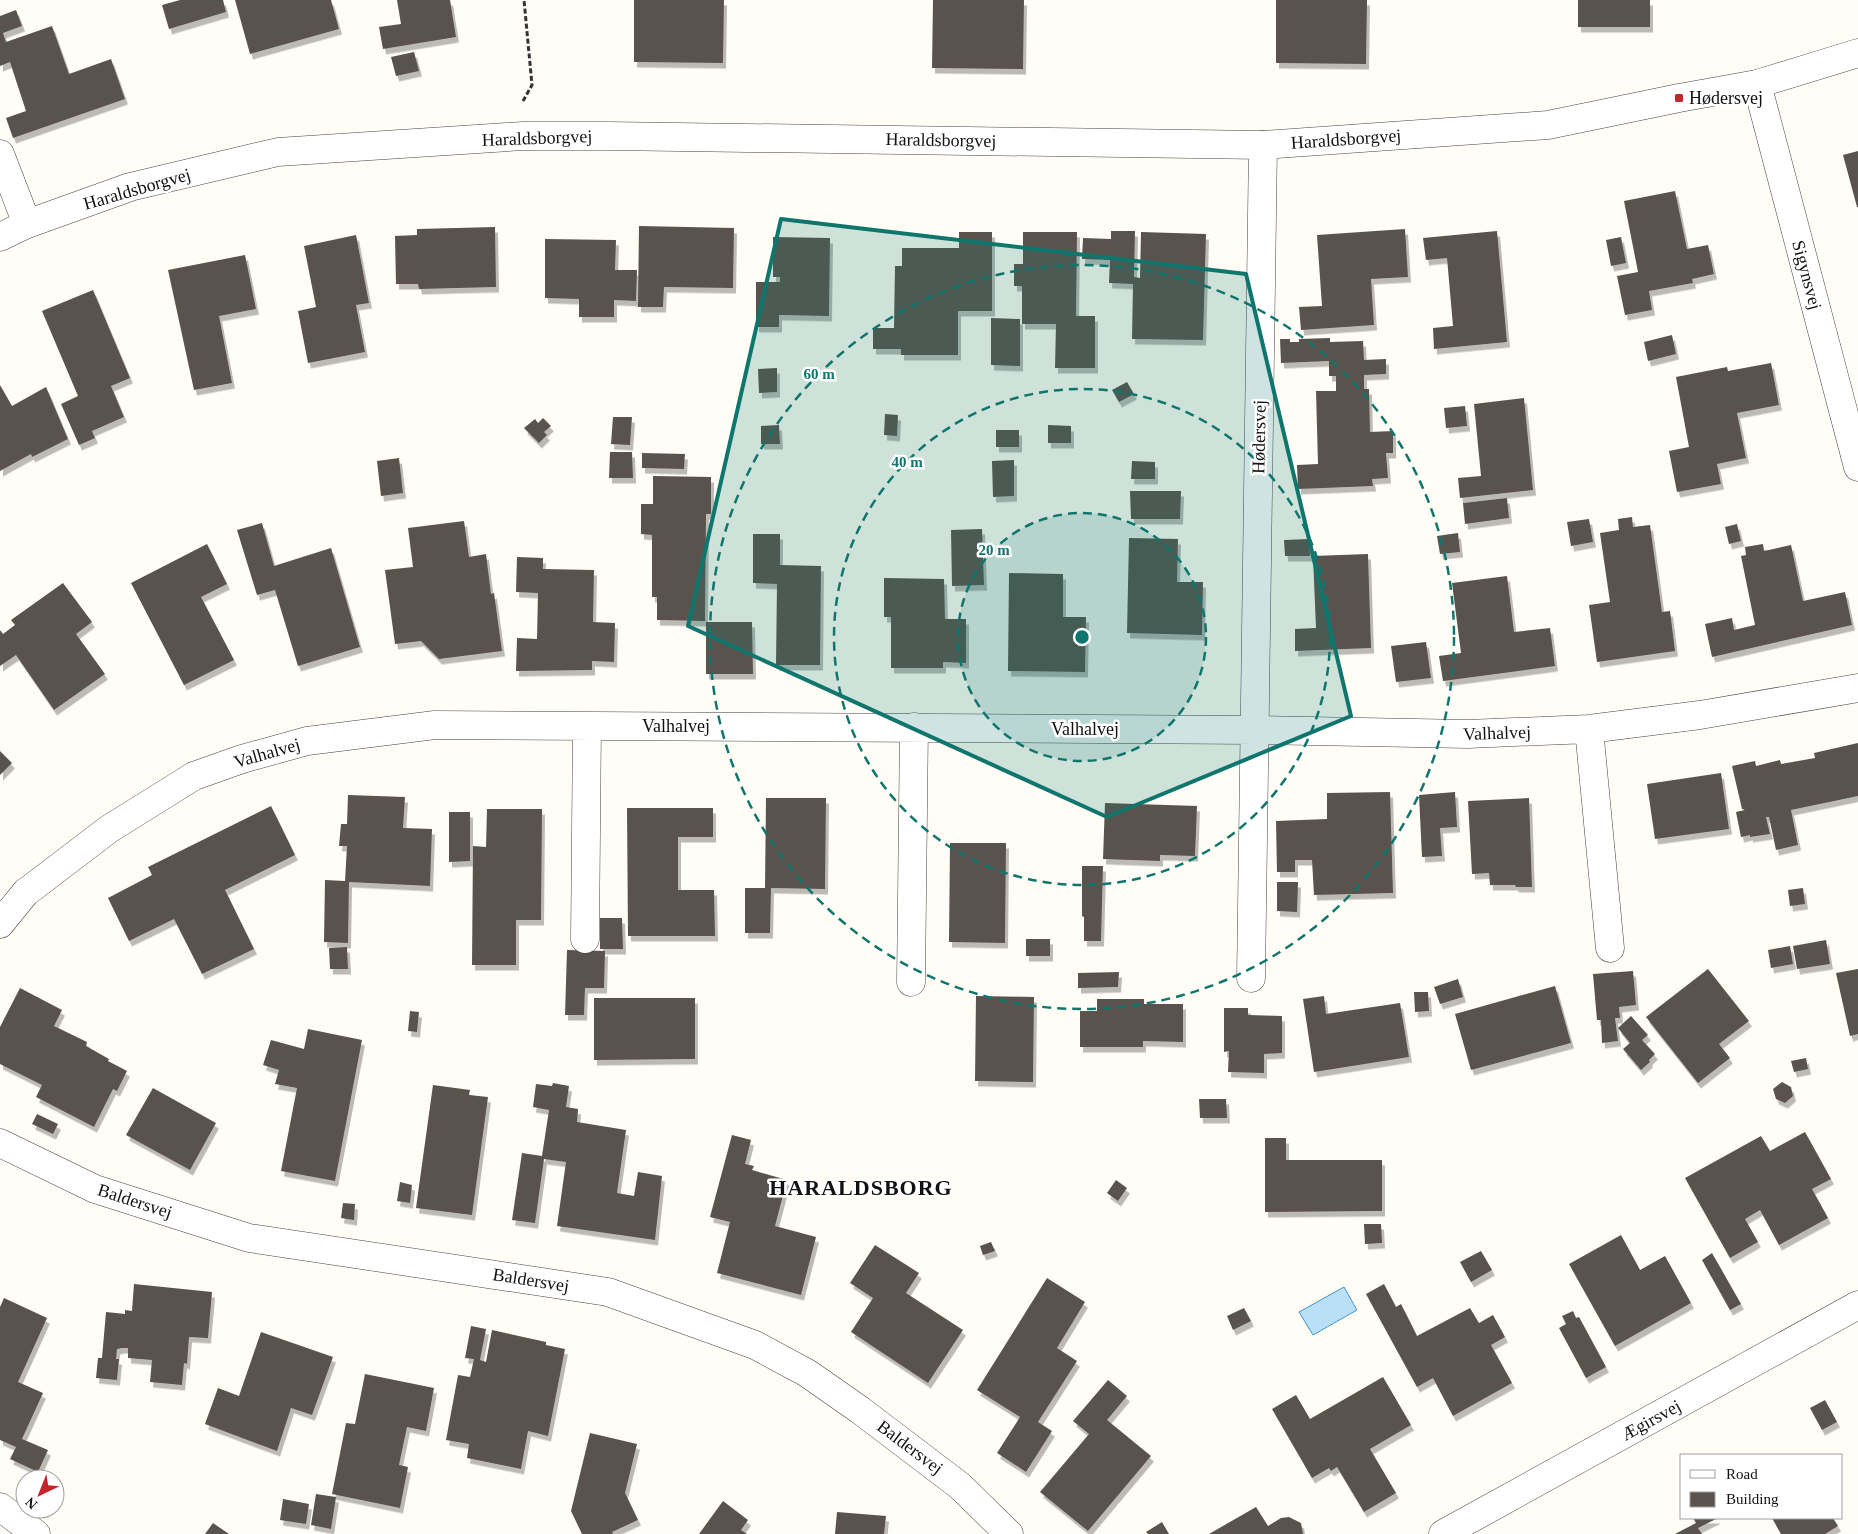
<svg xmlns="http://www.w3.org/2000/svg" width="1858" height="1534" viewBox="0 0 1858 1534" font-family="'Times New Roman',serif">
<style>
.water{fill:#b9e0f7;stroke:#3f96cf}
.building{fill:#5a524d;filter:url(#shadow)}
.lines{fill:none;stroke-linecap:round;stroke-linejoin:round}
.minor-casing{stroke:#444;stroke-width:29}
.tertiary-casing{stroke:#444;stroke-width:29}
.path{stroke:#333;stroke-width:3;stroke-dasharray:5 2.5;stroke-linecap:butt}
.minor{stroke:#fff;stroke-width:28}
.tertiary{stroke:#fff;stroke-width:28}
.marked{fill:#0f766e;fill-opacity:0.2;stroke:#0f766e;stroke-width:4;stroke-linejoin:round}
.ring{fill:none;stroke:#0f766e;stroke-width:2.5;stroke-dasharray:9 6}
.poi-dot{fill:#c4262e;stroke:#fff;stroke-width:2}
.labels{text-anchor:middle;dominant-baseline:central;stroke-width:5;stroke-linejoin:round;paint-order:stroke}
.poi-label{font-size:18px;fill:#111;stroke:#fff;text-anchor:start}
.street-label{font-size:18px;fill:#111;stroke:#fff}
.district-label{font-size:22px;font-weight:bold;letter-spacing:1px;fill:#111;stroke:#fff}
.centre{fill:#0f766e;stroke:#fff;stroke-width:2.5}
.ring-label{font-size:15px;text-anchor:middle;font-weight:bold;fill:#0f766e;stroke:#fff;stroke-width:5;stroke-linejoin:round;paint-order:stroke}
</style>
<defs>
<filter id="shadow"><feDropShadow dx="3" dy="5.5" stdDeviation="0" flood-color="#0004"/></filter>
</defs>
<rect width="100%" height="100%" fill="#fffdf5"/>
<path class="water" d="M 1344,1287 L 1357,1310 L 1313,1335 L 1299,1312 Z"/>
<path class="building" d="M 180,0 L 223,0 L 226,12 L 169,29 L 162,5 Z
M 235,0 L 331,0 L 339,29 L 250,54 Z
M 397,0 L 450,0 L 456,37 L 383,49 L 379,27 L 401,24 Z
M 634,0 L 724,0 L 723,63 L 634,62 Z
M 933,0 L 1024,0 L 1023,69 L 932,68 Z
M 1276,0 L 1367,0 L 1366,64 L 1276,63 Z
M 1578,0 L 1650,0 L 1650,27 L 1578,27 Z
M 16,10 L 22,26 L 3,33 L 6,42 L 52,26 L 69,74 L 111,59 L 125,99 L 13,138 L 6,118 L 26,111 L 10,62 L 0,66 L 0,16 Z
M 414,52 L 419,71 L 396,76 L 391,57 Z
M 1858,151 L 1858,207 L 1857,207 L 1843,155 Z
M 1675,191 L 1687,249 L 1708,245 L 1714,274 L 1692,279 L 1693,283 L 1649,291 L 1652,310 L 1625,315 L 1617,276 L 1638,272 L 1624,201 Z
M 639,226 L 734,228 L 733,288 L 664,287 L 663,307 L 638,307 Z
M 495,227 L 496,287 L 419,289 L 418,284 L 396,284 L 395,236 L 417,235 L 417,229 Z
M 1405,229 L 1408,277 L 1371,279 L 1374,325 L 1301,330 L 1299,307 L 1322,306 L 1317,235 Z
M 1111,231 L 1135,231 L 1134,277 L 1140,278 L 1141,232 L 1206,234 L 1203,340 L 1132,339 L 1133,284 L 1109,283 L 1110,260 L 1082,259 L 1083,238 L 1111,239 Z
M 1497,231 L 1507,342 L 1434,349 L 1433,328 L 1453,326 L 1447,258 L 1426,260 L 1423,238 Z
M 959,232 L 992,232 L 992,311 L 958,311 L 958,355 L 901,355 L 901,349 L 873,349 L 873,328 L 894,328 L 895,266 L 902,266 L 902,248 L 959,248 Z
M 1023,232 L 1077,232 L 1076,316 L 1095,316 L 1095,368 L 1055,368 L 1056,324 L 1022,324 L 1022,286 L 1014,286 L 1014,264 L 1023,264 Z
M 356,235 L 369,303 L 356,305 L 365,352 L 308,363 L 298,311 L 316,307 L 304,246 Z
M 773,237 L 830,238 L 829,316 L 779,315 L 779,327 L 756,327 L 756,282 L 780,282 L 780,277 L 773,277 Z
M 1621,237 L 1626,263 L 1611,266 L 1606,240 Z
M 545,239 L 616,240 L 615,270 L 637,270 L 636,301 L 614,300 L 614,317 L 579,317 L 579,299 L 545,298 Z
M 245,255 L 256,309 L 219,316 L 232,383 L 194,390 L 168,270 Z
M 93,290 L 130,378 L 111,386 L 124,417 L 92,431 L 95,438 L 79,445 L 61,404 L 78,396 L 42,311 Z
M 991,318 L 1020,319 L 1020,366 L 991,365 Z
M 1672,335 L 1676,354 L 1648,361 L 1644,342 Z
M 1330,338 L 1330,342 L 1363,341 L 1364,360 L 1386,359 L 1386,374 L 1364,375 L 1364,389 L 1369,389 L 1370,432 L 1393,431 L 1393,453 L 1386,453 L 1388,478 L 1372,479 L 1373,486 L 1298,489 L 1297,465 L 1318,464 L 1316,391 L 1336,391 L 1336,376 L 1329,376 L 1329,361 L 1281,363 L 1280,339 L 1290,339 L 1290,342 L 1299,342 L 1299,339 Z
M 1771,363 L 1779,405 L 1737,413 L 1746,458 L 1717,464 L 1721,484 L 1677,492 L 1669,451 L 1689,447 L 1676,377 L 1727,367 L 1728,371 Z
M 777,368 L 777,392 L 759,393 L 758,369 Z
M 1127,382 L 1134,394 L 1119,402 L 1112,390 Z
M 0,385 L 12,406 L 46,387 L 68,439 L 32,457 L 31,454 L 0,471 Z
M 1524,398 L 1533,490 L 1460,498 L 1458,478 L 1481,476 L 1474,404 Z
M 1465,406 L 1467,426 L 1446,428 L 1444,408 Z
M 885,414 L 898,415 L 897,436 L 884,435 Z
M 613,417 L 632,417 L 630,445 L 611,444 Z
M 543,418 L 551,426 L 544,432 L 547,435 L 539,443 L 524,428 L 535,419 L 538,423 Z
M 779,425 L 780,444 L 761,444 L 761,426 Z
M 1048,425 L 1071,426 L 1071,443 L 1048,443 Z
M 996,430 L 1019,430 L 1019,447 L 996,447 Z
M 610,452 L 632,452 L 633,478 L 609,478 Z
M 642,453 L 685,454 L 684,469 L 642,468 Z
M 399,458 L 403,493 L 381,496 L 377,461 Z
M 1014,460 L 1014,496 L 993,497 L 992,461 Z
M 1132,461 L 1155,462 L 1155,479 L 1131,479 Z
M 653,476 L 711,477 L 711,514 L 706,514 L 705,621 L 657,620 L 657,597 L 652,597 L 652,535 L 641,534 L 641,504 L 653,504 Z
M 1130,491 L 1181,491 L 1180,519 L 1131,519 Z
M 1507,498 L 1509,518 L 1465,524 L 1463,503 Z
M 1632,517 L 1633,527 L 1650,525 L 1662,612 L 1670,611 L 1675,651 L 1597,662 L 1589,605 L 1610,602 L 1600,533 L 1619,530 L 1618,519 Z
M 1589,519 L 1593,542 L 1571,546 L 1567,522 Z
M 464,521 L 469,557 L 486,554 L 491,594 L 494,593 L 502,651 L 439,659 L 421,641 L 395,644 L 385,570 L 413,567 L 408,528 Z
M 262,523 L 274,566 L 331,548 L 360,647 L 298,666 L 275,590 L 257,595 L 237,530 Z
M 1737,524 L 1741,541 L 1729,544 L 1725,527 Z
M 982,529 L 984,585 L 952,586 L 951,530 Z
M 1458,533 L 1460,552 L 1440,554 L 1437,536 Z
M 753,534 L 780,534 L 780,565 L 821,566 L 820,665 L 776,665 L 777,584 L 753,583 Z
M 1129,538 L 1178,539 L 1177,582 L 1203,582 L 1202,635 L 1127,633 Z
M 1309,539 L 1310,556 L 1285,556 L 1284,540 Z
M 207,544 L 227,584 L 201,597 L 234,660 L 184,685 L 131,583 Z
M 1763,544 L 1764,551 L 1791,545 L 1803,601 L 1845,592 L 1852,625 L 1712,657 L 1705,624 L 1732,618 L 1734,630 L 1755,625 L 1741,556 L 1746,555 L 1745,547 Z
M 1368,554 L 1371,648 L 1295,651 L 1295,629 L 1316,628 L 1313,556 Z
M 517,557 L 543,558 L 543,569 L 594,570 L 593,622 L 615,623 L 614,662 L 592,661 L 592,670 L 516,671 L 517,638 L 537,639 L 538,593 L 516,592 Z
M 1009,573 L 1063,574 L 1063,617 L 1086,617 L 1085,672 L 1008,671 Z
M 1507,576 L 1514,632 L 1550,628 L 1555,666 L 1443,681 L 1439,656 L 1461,653 L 1452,583 Z
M 884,578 L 944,579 L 945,619 L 966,619 L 966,663 L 943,662 L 943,668 L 891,668 L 891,617 L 884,617 Z
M 63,583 L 92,622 L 76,634 L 105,674 L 54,710 L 16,655 L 0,666 L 0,630 L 3,634 L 15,625 L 11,620 Z
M 706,622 L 752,622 L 753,674 L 706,674 Z
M 1426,642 L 1431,678 L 1396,682 L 1391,646 Z
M 1858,743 L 1858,796 L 1791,810 L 1798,845 L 1776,850 L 1769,817 L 1766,817 L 1770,834 L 1750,837 L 1750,835 L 1741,837 L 1736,812 L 1745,810 L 1742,809 L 1732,766 L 1755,761 L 1756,766 L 1780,760 L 1781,764 L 1815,758 L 1814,753 Z
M 0,751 L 12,763 L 0,775 Z
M 1721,773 L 1729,829 L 1655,839 L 1647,784 Z
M 1390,792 L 1393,893 L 1314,895 L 1312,860 L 1295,860 L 1295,872 L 1277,872 L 1276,821 L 1327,819 L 1327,793 Z
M 1455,792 L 1457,827 L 1440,828 L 1442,856 L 1422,857 L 1419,795 Z
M 348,795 L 405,797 L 403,828 L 432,829 L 430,886 L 349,882 L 348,943 L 324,942 L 325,880 L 345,881 L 347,846 L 339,846 L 341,824 L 347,824 Z
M 766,798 L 826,798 L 825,889 L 771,888 L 770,933 L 745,933 L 745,888 L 765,888 Z
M 1529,798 L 1532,887 L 1516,887 L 1515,885 L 1490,885 L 1489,873 L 1472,874 L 1468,801 Z
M 1105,803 L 1197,806 L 1195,856 L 1160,855 L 1160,861 L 1103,859 Z
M 271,806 L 295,855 L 225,890 L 254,949 L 202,974 L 174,919 L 129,941 L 108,898 L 152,875 L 148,867 Z
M 627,808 L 713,808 L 713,837 L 678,837 L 678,890 L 714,890 L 715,936 L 628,936 Z
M 487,809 L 542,809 L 541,920 L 516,920 L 516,965 L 472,965 L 473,846 L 486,847 Z
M 449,812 L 470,812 L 470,861 L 449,862 Z
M 950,843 L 1006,843 L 1005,943 L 949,942 Z
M 1082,866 L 1103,866 L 1101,941 L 1084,941 L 1084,917 L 1082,916 Z
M 1277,882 L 1298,882 L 1297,912 L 1277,911 Z
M 1803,888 L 1805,904 L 1790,906 L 1788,890 Z
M 600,918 L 622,918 L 623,949 L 600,949 Z
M 1026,939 L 1050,939 L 1050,956 L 1026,956 Z
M 1826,940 L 1830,964 L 1797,969 L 1793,946 Z
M 1790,946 L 1793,964 L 1771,968 L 1768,950 Z
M 347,947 L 348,969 L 330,969 L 329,948 Z
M 567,950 L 605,951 L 604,988 L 585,988 L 584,1015 L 565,1015 Z
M 1708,969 L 1749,1021 L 1719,1044 L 1730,1058 L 1698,1083 L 1646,1017 Z
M 1858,969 L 1858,1034 L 1850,1036 L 1836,973 Z
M 1633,971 L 1636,1005 L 1619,1007 L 1620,1018 L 1615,1018 L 1618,1041 L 1602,1043 L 1601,1020 L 1597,1020 L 1593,974 Z
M 1119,972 L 1118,987 L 1078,988 L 1078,973 Z
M 1458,979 L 1463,997 L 1440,1004 L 1434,987 Z
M 1555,986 L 1571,1043 L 1471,1070 L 1455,1014 Z
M 20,988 L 62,1010 L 54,1026 L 87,1042 L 86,1046 L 109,1059 L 108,1061 L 127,1071 L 117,1091 L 113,1089 L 94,1127 L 36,1097 L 42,1085 L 0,1064 L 0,1027 Z
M 1414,992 L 1428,992 L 1429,1011 L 1415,1012 Z
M 976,996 L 1034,997 L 1033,1082 L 975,1081 Z
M 1324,996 L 1326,1014 L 1400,1003 L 1409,1057 L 1314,1072 L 1303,999 Z
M 594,998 L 695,998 L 695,1059 L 594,1060 Z
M 1097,999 L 1144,999 L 1144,1004 L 1183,1004 L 1183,1042 L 1143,1041 L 1143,1047 L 1080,1047 L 1080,1011 L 1097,1011 Z
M 1224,1008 L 1248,1008 L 1248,1015 L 1282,1016 L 1282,1053 L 1264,1054 L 1264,1073 L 1228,1072 L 1229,1051 L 1224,1052 Z
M 410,1011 L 419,1012 L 417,1032 L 408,1031 Z
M 1631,1016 L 1648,1035 L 1642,1040 L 1655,1054 L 1649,1060 L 1650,1062 L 1641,1070 L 1623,1049 L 1630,1043 L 1618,1028 Z
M 308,1029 L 362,1040 L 335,1181 L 281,1171 L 297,1088 L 275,1084 L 279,1070 L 263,1065 L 271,1040 L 304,1049 Z
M 1806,1058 L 1808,1069 L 1794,1072 L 1791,1061 Z
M 1782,1082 L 1791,1087 L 1793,1096 L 1785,1103 L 1776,1099 L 1773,1089 Z
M 553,1083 L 569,1086 L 566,1107 L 578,1109 L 577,1122 L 626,1130 L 617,1193 L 634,1196 L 638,1172 L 662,1176 L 655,1240 L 557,1226 L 566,1162 L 544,1159 L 535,1223 L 512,1220 L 522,1153 L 542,1156 L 549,1110 L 533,1107 L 536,1084 L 552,1086 Z
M 433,1085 L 470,1090 L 469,1095 L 488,1097 L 472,1215 L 416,1208 Z
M 153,1088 L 216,1123 L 190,1170 L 126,1135 Z
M 1199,1099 L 1226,1099 L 1227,1118 L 1200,1118 Z
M 37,1114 L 58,1124 L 53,1134 L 32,1124 Z
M 1805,1132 L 1831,1179 L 1812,1189 L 1828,1218 L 1779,1245 L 1760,1210 L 1745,1219 L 1758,1242 L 1730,1258 L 1685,1178 L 1761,1136 L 1770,1151 Z
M 732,1135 L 751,1140 L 745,1164 L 754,1166 L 752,1170 L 787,1180 L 775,1226 L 816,1237 L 801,1295 L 717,1273 L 730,1222 L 710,1217 Z
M 1265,1138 L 1286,1138 L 1286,1160 L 1382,1160 L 1382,1211 L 1265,1212 Z
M 1116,1180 L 1127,1188 L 1118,1201 L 1107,1193 Z
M 400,1182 L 412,1185 L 410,1203 L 397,1201 Z
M 343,1203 L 355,1204 L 354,1220 L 341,1218 Z
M 1364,1224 L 1381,1224 L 1382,1243 L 1365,1244 Z
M 1621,1235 L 1640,1270 L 1665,1256 L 1691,1303 L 1615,1346 L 1569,1264 Z
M 991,1242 L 995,1251 L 983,1255 L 980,1246 Z
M 875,1245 L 919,1273 L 906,1293 L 963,1330 L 928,1383 L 851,1332 L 873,1298 L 850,1283 Z
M 1481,1251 L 1492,1270 L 1471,1282 L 1460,1262 Z
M 1712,1253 L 1741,1304 L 1730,1310 L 1702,1260 Z
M 1047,1278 L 1085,1302 L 1057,1348 L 1077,1361 L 1038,1422 L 1052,1431 L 1026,1472 L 997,1453 L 1020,1417 L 977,1390 Z
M 134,1284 L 212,1292 L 208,1338 L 189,1337 L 187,1364 L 184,1363 L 182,1385 L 150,1382 L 152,1360 L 128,1358 L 128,1348 L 122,1348 L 117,1349 L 116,1359 L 119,1359 L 117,1380 L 96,1378 L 98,1358 L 102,1358 L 106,1312 L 125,1314 L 125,1310 L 132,1311 Z
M 1384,1284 L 1396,1307 L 1401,1304 L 1417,1336 L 1470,1308 L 1479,1323 L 1493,1315 L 1505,1337 L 1491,1345 L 1512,1383 L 1453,1416 L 1433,1378 L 1417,1387 L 1366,1294 Z
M 4,1298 L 47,1318 L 18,1382 L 43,1393 L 22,1439 L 48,1450 L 38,1472 L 10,1459 L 16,1447 L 0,1440 L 0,1307 Z
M 1244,1308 L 1251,1321 L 1233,1330 L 1227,1316 Z
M 1573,1311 L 1576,1318 L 1579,1317 L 1606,1367 L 1586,1378 L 1559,1328 L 1566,1324 L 1562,1316 Z
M 471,1326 L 486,1329 L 480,1360 L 486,1362 L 492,1330 L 546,1342 L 546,1345 L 565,1349 L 548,1436 L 528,1431 L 521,1469 L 467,1458 L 469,1444 L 446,1440 L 458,1375 L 470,1377 L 474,1359 L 465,1358 Z
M 261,1332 L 333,1357 L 312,1415 L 291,1408 L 277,1451 L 205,1424 L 218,1388 L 239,1396 Z
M 365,1374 L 434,1388 L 426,1431 L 407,1427 L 399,1465 L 408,1467 L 400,1508 L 332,1494 L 346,1423 L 355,1424 Z
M 1383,1377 L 1411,1425 L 1370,1449 L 1396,1493 L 1364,1512 L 1337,1467 L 1331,1471 L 1329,1468 L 1312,1478 L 1272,1409 L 1296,1395 L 1310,1419 Z
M 1108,1380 L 1127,1396 L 1107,1420 L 1151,1456 L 1088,1531 L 1040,1492 L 1089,1434 L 1073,1421 Z
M 1825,1400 L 1837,1422 L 1822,1430 L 1810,1408 Z
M 590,1433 L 637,1444 L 625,1493 L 638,1520 L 612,1532 L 613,1534 L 582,1534 L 571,1511 Z
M 316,1494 L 336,1497 L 331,1529 L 311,1525 Z
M 283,1499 L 309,1504 L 306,1524 L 280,1520 Z
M 723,1501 L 748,1520 L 741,1530 L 747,1534 L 699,1534 Z
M 1256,1507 L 1268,1526 L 1281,1518 L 1289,1517 L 1301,1523 L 1303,1534 L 1209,1534 Z
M 837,1512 L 886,1516 L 884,1534 L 835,1534 Z
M 1693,1518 L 1718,1518 L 1698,1528 L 1702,1534 L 1675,1534 L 1696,1523 Z
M 1772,1518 L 1833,1518 L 1838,1526 L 1825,1534 L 1781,1534 Z
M 1162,1522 L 1169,1534 L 1148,1534 L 1146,1532 Z
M 213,1523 L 229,1534 L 205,1534 Z"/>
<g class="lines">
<defs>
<path id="minor" d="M 1757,84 L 1858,467
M 0,154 L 27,224
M 1589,729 L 1610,948
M 0,924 L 26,892 L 33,887 L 109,829 L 194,776 L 242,759 L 307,741 L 435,725 L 1255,730 L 1468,734 L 1589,729 L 1700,715 L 1858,688
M 585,939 L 587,726
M 1251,978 L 1263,145
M 911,982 L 914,727
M 0,1143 L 95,1189 L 249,1238 L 608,1292 L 755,1345 L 807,1373 L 860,1410 L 960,1486 L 1009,1534
M 0,1507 L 36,1534
M 1443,1534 L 1858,1305"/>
<path id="tertiary" d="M 0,237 L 27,224 L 130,187 L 278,152 L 523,136 L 608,136 L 1263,145 L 1548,125 L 1679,98 L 1757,84 L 1858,53"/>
</defs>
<use href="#minor" class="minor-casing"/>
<use href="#tertiary" class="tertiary-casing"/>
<path class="path" d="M 523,101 L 532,85 L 524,0"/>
<use href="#minor" class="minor"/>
<use href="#tertiary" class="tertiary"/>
</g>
<path class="marked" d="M 781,219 L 1246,274 L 1351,716 L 1107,817 L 688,626 Z"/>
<circle cx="1082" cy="637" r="124" fill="#0f766e" fill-opacity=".12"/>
<g class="ring">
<circle cx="1082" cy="637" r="124"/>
<circle cx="1082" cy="637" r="248"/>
<circle cx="1082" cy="637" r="372"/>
</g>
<rect class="poi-dot" x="1674" y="93" width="10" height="10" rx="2.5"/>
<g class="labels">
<g class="poi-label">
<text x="1689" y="98">Hødersvej</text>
</g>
<g class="street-label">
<text transform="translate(537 138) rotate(-2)">Haraldsborgvej</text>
<text transform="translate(1346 139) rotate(-4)">Haraldsborgvej</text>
<text transform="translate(941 140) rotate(1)">Haraldsborgvej</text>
<text transform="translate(137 189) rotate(-16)">Haraldsborgvej</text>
<text transform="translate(1807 275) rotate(75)">Sigynsvej</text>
<text transform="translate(1259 437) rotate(-89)">Hødersvej</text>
<text x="676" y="726">Valhalvej</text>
<text x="1085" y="729">Valhalvej</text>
<text transform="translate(1497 733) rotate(-2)">Valhalvej</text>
<text transform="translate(267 753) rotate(-16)">Valhalvej</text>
<text transform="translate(135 1201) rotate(18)">Baldersvej</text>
<text transform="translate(531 1280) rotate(9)">Baldersvej</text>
<text transform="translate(1651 1420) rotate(-29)">Ægirsvej</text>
<text transform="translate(910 1447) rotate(37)">Baldersvej</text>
</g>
<g class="district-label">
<text x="861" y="1187">HARALDSBORG</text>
</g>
</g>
<circle cx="1082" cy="637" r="8" class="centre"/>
<g class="ring-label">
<text x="819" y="379">60 m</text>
<text x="907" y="467">40 m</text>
<text x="994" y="555">20 m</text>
</g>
<rect x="1680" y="1454" width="162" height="65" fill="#ffffff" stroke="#a0a0a0"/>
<rect x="1690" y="1470" width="25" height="8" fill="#ffffff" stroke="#a0a0a0"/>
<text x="1726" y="1479" font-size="15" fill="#111111">Road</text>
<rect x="1690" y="1492" width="25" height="15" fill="#5a524d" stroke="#a0a0a0"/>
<text x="1726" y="1504" font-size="15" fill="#111111">Building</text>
<g transform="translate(40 1494) rotate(223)"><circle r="24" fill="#ffffff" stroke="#a0a0a0"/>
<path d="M0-4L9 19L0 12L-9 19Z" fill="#c4262e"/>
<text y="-8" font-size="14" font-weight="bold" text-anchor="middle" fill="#111111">N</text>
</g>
</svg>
